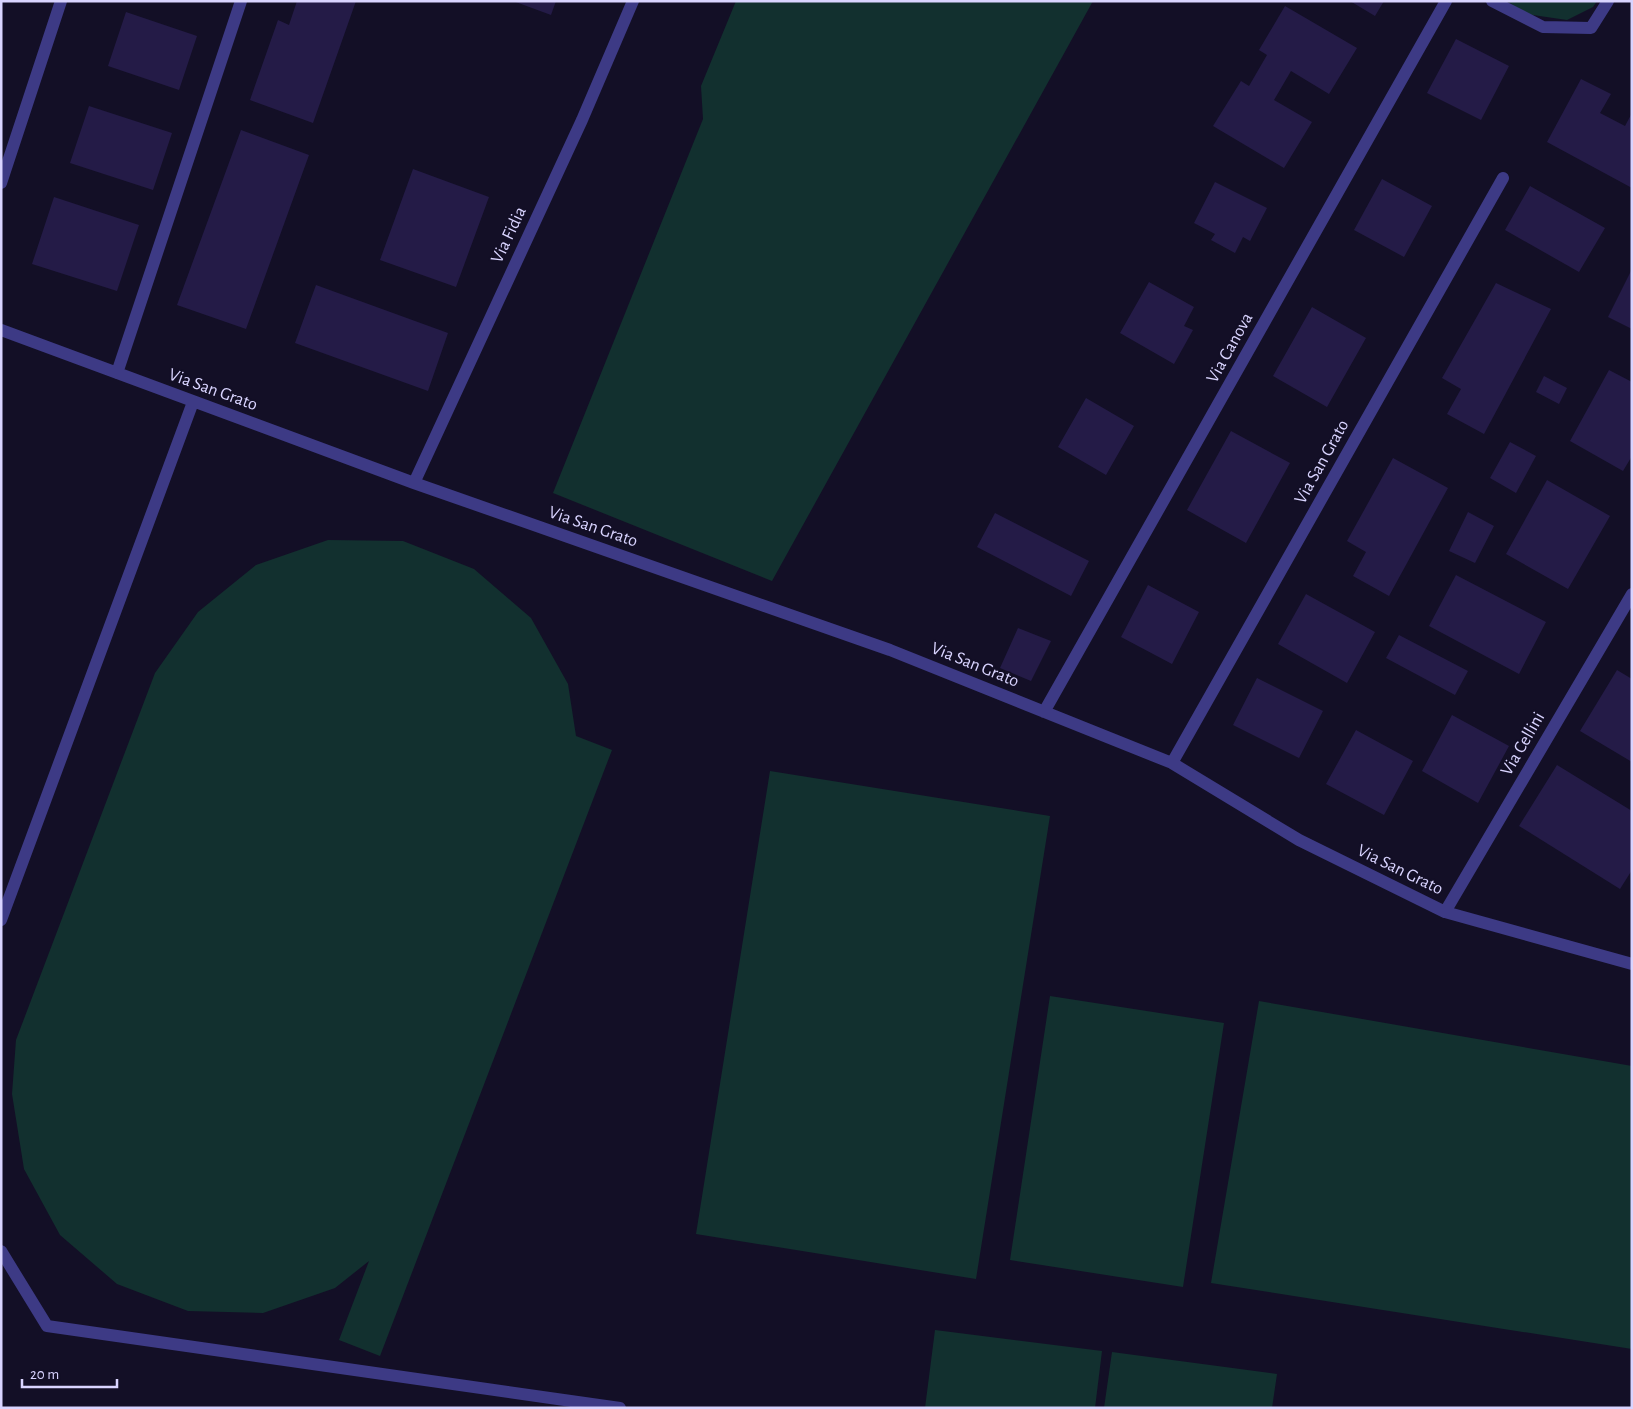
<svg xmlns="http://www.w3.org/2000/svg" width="1633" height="1409" viewBox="0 0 1633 1409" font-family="'Alegreya Sans',sans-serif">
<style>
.green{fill:#12302f}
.building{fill:#241b47}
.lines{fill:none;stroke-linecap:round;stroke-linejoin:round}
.minor{stroke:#3d3a85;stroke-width:12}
.labels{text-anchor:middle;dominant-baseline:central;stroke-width:4;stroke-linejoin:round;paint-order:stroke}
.street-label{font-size:18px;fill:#d9d4ff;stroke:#130f26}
</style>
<rect width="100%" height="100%" fill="#130f26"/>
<path class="green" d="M 736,1 L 1093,1 L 772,581 L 553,493 L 703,119 L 701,86 Z
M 1507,1 L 1597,1 L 1593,7 L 1567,20 L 1526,14 Z
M 328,540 L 403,541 L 474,569 L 531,618 L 568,684 L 576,736 L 612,750 L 380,1356 L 339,1340 L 369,1261 L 335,1288 L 263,1313 L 188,1311 L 117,1284 L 60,1235 L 24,1169 L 12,1094 L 16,1040 L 155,673 L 198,612 L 256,565 Z
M 770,771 L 1050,816 L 976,1279 L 696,1234 Z
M 1050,996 L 1224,1023 L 1183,1287 L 1010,1260 Z
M 1259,1001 L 1632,1066 L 1632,1349 L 1211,1283 Z
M 935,1330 L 1102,1351 L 1095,1408 L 925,1408 Z
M 1112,1352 L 1277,1374 L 1272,1408 L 1104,1408 Z"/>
<path class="building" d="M 297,1 L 356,1 L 313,123 L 250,100 L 278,20 L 289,25 Z
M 513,1 L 556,1 L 551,15 Z
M 1350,1 L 1384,1 L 1375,16 Z
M 1285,6 L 1357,48 L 1329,94 L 1291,71 L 1274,100 L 1312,122 L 1284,168 L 1213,126 L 1241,81 L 1249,86 L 1267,55 L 1259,50 Z
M 126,12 L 197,36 L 179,90 L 108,66 Z
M 1456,39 L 1509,66 L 1481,120 L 1427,93 Z
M 1581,79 L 1611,94 L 1600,113 L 1625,126 L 1632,113 L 1632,188 L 1547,142 Z
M 89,106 L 172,133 L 153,190 L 70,163 Z
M 241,130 L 309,155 L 246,329 L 177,305 Z
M 413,169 L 489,197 L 456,287 L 380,260 Z
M 1382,179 L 1432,206 L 1404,257 L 1354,230 Z
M 1215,182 L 1267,208 L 1250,241 L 1243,237 L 1235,253 L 1211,240 L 1215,234 L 1194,223 Z
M 1530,186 L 1605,228 L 1579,272 L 1505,230 Z
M 54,197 L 139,225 L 117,291 L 32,264 Z
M 1632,269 L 1632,329 L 1608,317 Z
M 1149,282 L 1194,307 L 1184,326 L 1193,330 L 1174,364 L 1120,333 Z
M 1496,283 L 1551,309 L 1484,434 L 1447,414 L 1461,389 L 1442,378 Z
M 316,285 L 448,333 L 428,391 L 295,343 Z
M 1312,307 L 1366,338 L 1327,407 L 1273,376 Z
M 1609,370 L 1632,382 L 1632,456 L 1623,471 L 1570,441 Z
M 1544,376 L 1567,388 L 1559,404 L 1536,392 Z
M 1086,398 L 1134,426 L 1106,475 L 1058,447 Z
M 1231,431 L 1290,463 L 1246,543 L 1187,510 Z
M 1510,442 L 1536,456 L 1516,493 L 1490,478 Z
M 1393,458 L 1448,488 L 1389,596 L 1353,576 L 1366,552 L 1347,541 Z
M 1547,480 L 1610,516 L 1568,589 L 1506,554 Z
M 1468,512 L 1494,526 L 1475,563 L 1449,551 Z
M 995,513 L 1089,561 L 1071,596 L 977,547 Z
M 1456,575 L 1546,622 L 1519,674 L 1429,626 Z
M 1148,585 L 1199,612 L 1172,664 L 1121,637 Z
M 1306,594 L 1375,632 L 1347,683 L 1278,644 Z
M 1018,628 L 1051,641 L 1031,681 L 1000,668 Z
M 1399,635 L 1468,671 L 1455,695 L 1386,658 Z
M 1617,670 L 1632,679 L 1632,762 L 1580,731 Z
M 1257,678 L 1323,711 L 1299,758 L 1233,725 Z
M 1452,715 L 1509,746 L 1478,803 L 1422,771 Z
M 1356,730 L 1413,761 L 1384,815 L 1326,784 Z
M 1557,765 L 1632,811 L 1632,870 L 1620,889 L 1519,826 Z"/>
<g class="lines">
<path class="minor" d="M 1492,1 L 1543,27 L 1591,28 L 1608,1
M 1,183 L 61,1
M 1,330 L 414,483 L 890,650 L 1172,763 L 1299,840 L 1445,912 L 1632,964
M 117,373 L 241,1
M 414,483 L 582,120 L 633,1
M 1044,712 L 1446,1
M 1172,763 L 1503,178
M 1445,912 L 1632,594
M 1,920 L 193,402
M 1,1251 L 47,1326 L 620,1408"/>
</g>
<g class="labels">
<g class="street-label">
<text transform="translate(509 235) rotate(-65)">Via Fidia</text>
<text transform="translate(1230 348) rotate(-61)">Via Canova</text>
<text transform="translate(213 390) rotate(20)">Via San Grato</text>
<text transform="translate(1322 462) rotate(-61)">Via San Grato</text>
<text transform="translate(593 527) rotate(19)">Via San Grato</text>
<text transform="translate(975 665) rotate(22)">Via San Grato</text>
<text transform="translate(1523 744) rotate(-60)">Via Cellini</text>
<text transform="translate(1400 870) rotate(26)">Via San Grato</text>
</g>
</g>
<rect width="1633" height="1409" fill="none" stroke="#d9d4ff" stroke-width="5"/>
<path d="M22 1379v8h95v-8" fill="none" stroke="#d9d4ff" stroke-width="2.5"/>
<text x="30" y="1379" font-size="15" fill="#d9d4ff" stroke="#130f26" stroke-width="4" paint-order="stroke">20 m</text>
</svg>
